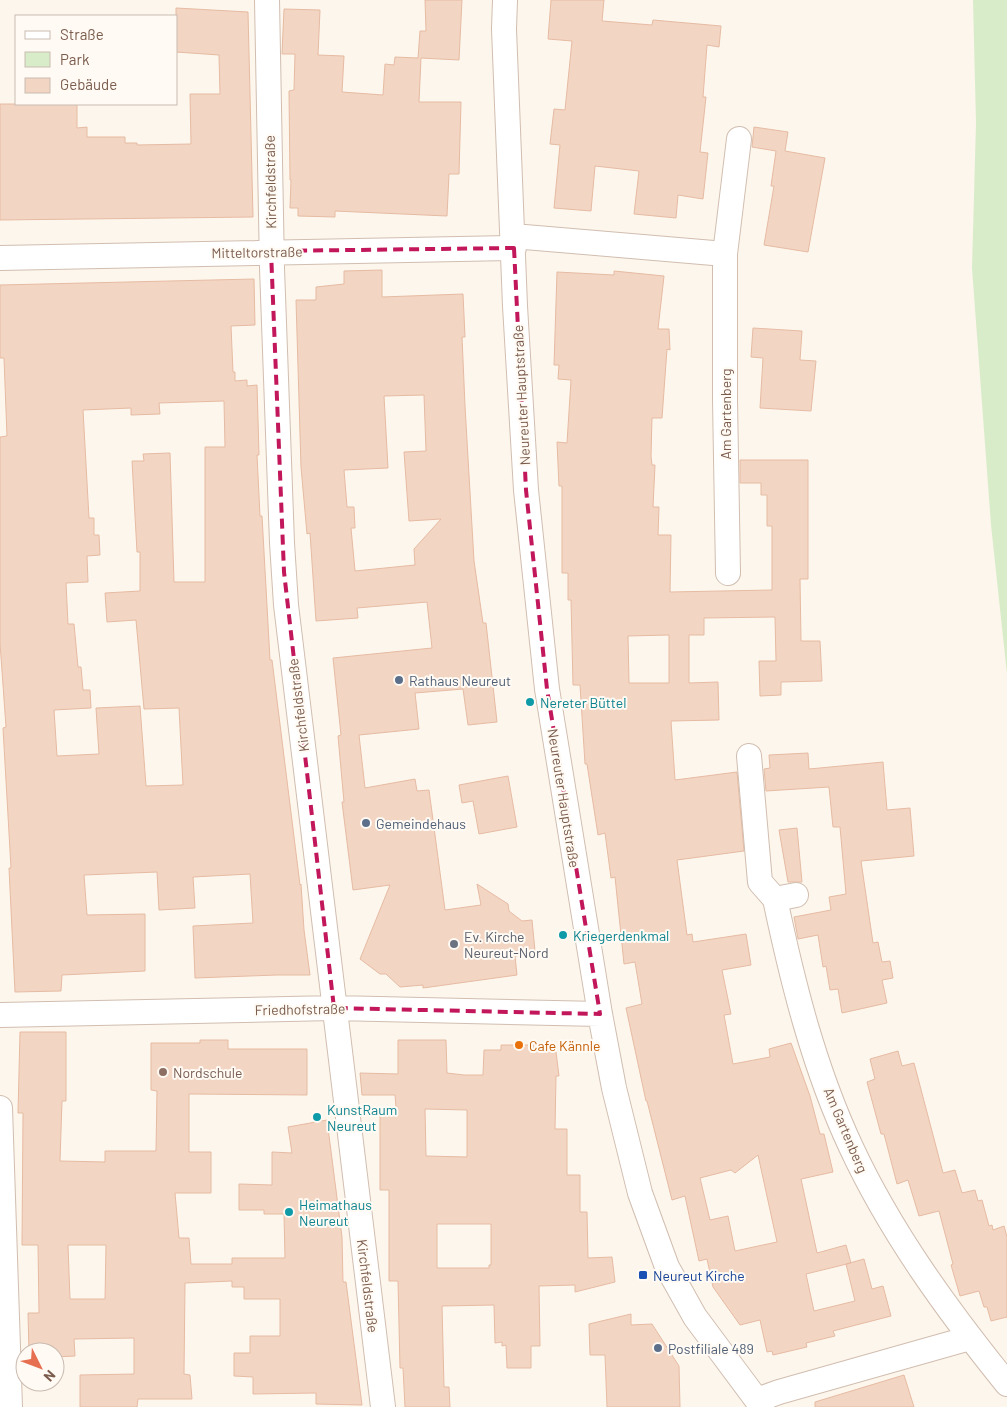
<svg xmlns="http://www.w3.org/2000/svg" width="1007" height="1407" viewBox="0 0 1007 1407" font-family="Barlow,sans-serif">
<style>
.green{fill:#d8ecc9}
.building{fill:#f3d5c3;stroke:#e6bba3;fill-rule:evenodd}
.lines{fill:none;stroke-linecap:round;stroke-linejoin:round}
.minor-casing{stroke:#d1beb0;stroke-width:26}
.minor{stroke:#fff;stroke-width:24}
.marked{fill:none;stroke:#c2185b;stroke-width:4;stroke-dasharray:10 6;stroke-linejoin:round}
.service-dot{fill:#5c6f8a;stroke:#fffaf3;stroke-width:2}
.culture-dot{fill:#0f9aa8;stroke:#fffaf3;stroke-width:2}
.worship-dot{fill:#6b7280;stroke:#fffaf3;stroke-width:2}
.food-dot{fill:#e8710a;stroke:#fffaf3;stroke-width:2}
.education-dot{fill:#8d6e63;stroke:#fffaf3;stroke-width:2}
.transit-dot{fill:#1a4fb4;stroke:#fffaf3;stroke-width:2}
.labels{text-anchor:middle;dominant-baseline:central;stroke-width:4;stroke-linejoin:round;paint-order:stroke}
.street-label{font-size:14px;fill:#7a5c4d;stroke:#fffaf3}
.service-label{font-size:14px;fill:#4e5e75;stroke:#fffaf3;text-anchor:start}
.culture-label{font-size:14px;fill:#0d838f;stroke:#fffaf3;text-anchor:start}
.worship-label{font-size:14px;fill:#5b616d;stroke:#fffaf3;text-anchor:start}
.food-label{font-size:14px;fill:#c56008;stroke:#fffaf3;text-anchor:start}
.education-label{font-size:14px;fill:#785e54;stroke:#fffaf3;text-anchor:start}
.transit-label{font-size:14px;fill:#164399;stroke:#fffaf3;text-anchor:start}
</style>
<rect width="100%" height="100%" fill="#fdf6ec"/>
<path class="green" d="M 973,0 L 1007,0 L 1007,674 L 991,525 L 972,268 L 976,123 Z"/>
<path class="building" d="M 425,0 L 462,0 L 459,60 L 421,58 L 419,102 L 461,102 L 459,174 L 449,174 L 447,216 L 335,211 L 335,217 L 298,216 L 298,208 L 290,208 L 291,180 L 290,180 L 289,91 L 294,90 L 295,54 L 282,54 L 284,9 L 320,10 L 318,55 L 344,56 L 342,92 L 383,95 L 385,64 L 394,65 L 395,57 L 418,58 L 420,31 L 426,31 Z
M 551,0 L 604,0 L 602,21 L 652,25 L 653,20 L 721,26 L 719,47 L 707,45 L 703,97 L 706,97 L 700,152 L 708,153 L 703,199 L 678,195 L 676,218 L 634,214 L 639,171 L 595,166 L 591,211 L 554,208 L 560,145 L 550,144 L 554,109 L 565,110 L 572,41 L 548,39 Z
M 176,8 L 248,12 L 253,217 L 0,220 L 0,104 L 77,104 L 77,128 L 87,127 L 87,137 L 125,137 L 125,143 L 137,143 L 137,145 L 191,144 L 190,94 L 220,94 L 219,55 L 176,52 Z
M 754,127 L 788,132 L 785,151 L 825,158 L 808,252 L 764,245 L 774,186 L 771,186 L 776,151 L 752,147 Z
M 382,270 L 382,297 L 463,294 L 465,337 L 462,337 L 465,406 L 474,561 L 483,623 L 486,623 L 497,722 L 468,725 L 463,689 L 415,693 L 419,729 L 359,735 L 365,788 L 415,779 L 417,791 L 429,790 L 445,910 L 481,905 L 477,884 L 508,904 L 509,911 L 522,921 L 532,920 L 535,951 L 532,951 L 533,954 L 515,956 L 517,975 L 423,988 L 423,985 L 400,987 L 386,974 L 380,974 L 360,959 L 390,885 L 353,890 L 342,802 L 344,802 L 338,736 L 341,735 L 333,658 L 432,648 L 427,602 L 357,608 L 358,618 L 316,621 L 310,533 L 307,534 L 301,467 L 296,300 L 316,300 L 316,287 L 344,284 L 344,271 ZM 424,395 L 426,451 L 404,452 L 409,521 L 441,519 L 414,549 L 415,565 L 355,571 L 351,528 L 355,528 L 354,507 L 347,507 L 344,470 L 388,468 L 384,396 Z
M 614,271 L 664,276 L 658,329 L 669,329 L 670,350 L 667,349 L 662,418 L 652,418 L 651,456 L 652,465 L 655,465 L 653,507 L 659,507 L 658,535 L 671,535 L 670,592 L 772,590 L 772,526 L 767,526 L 767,495 L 761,495 L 761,483 L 740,483 L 740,460 L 808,460 L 808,579 L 800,579 L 801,641 L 820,641 L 822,681 L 781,682 L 781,695 L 760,696 L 759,661 L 776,661 L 775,617 L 704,618 L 704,635 L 689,635 L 689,683 L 718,682 L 719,720 L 671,721 L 675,780 L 737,772 L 744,851 L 677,860 L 687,935 L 692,934 L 693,942 L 746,934 L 751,965 L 722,970 L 731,1014 L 724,1015 L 733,1064 L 770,1057 L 769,1049 L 791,1043 L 810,1096 L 820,1134 L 824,1134 L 833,1172 L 801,1179 L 817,1253 L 846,1245 L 851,1263 L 806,1274 L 814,1311 L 855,1301 L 846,1264 L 864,1259 L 872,1289 L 883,1286 L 891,1316 L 833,1331 L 835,1336 L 806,1343 L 807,1347 L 773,1355 L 772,1351 L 767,1352 L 760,1320 L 740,1325 L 713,1287 L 707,1259 L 699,1261 L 685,1196 L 672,1200 L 647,1101 L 646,1101 L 626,1008 L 642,1004 L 635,962 L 624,964 L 615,877 L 611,878 L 605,833 L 598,835 L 587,764 L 585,764 L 580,685 L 573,685 L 571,600 L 568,600 L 568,573 L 562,573 L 562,486 L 559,486 L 557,442 L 567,443 L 571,380 L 558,379 L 559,365 L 554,365 L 557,272 L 614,275 ZM 669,635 L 669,683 L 629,683 L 628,636 ZM 758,1155 L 777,1242 L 735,1251 L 728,1216 L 710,1220 L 700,1178 L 731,1170 L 735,1173 Z
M 254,279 L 255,325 L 231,326 L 233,372 L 235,372 L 235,381 L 247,380 L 247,386 L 257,385 L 259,455 L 257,455 L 260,516 L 262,516 L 270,660 L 272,660 L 300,885 L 301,884 L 304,930 L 310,975 L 277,975 L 195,978 L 193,926 L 253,923 L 250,874 L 193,877 L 195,908 L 159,910 L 157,872 L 84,875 L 87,915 L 145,914 L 145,971 L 62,975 L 61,991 L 15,992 L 9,868 L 11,868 L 3,728 L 6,727 L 0,643 L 0,437 L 7,436 L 4,358 L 0,358 L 0,285 ZM 224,401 L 225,447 L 205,447 L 205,582 L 174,582 L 170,453 L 143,454 L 144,461 L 132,461 L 137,552 L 140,552 L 140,591 L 105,593 L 107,622 L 136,620 L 144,709 L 179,708 L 183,785 L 146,786 L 140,706 L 96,708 L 99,754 L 57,756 L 54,710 L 91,708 L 90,690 L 83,690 L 81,667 L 78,667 L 74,624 L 68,624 L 66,583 L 88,582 L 87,556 L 100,555 L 99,535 L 94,535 L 94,518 L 89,518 L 83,410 L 131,408 L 131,415 L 160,414 L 159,403 Z
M 753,328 L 802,331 L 800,360 L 816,361 L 811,411 L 760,408 L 763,358 L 751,357 Z
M 808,753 L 809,769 L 883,762 L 887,810 L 910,808 L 914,856 L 861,861 L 873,943 L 878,942 L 882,962 L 890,961 L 893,978 L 882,980 L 887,1003 L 842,1013 L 838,989 L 830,990 L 826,966 L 823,967 L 818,935 L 798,939 L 794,917 L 831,910 L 829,897 L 846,894 L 840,827 L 833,827 L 829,787 L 766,791 L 764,769 L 770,768 L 769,755 Z
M 508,776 L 517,827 L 479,834 L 473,801 L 462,803 L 459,785 Z
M 797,828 L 802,882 L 788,882 L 779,830 Z
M 20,1032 L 66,1032 L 66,1101 L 62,1101 L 60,1161 L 105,1162 L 105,1151 L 156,1151 L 157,1091 L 151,1090 L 151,1043 L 200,1043 L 200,1040 L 228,1040 L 228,1049 L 307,1049 L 307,1095 L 189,1094 L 189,1152 L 211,1152 L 211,1193 L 175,1193 L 179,1238 L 189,1238 L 191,1264 L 232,1264 L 232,1258 L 285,1258 L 284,1214 L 264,1214 L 264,1210 L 239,1210 L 239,1184 L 272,1185 L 272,1152 L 292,1153 L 288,1127 L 327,1120 L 342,1237 L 343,1282 L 346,1282 L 362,1405 L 316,1404 L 316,1393 L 253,1394 L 253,1377 L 234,1376 L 234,1353 L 250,1353 L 250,1336 L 280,1336 L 280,1299 L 244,1299 L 244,1287 L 232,1287 L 232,1281 L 185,1283 L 184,1374 L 190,1375 L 192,1399 L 138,1399 L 137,1407 L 80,1407 L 80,1375 L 134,1374 L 134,1338 L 74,1339 L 75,1356 L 55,1357 L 55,1352 L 29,1352 L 28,1313 L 39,1313 L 38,1245 L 22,1245 L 23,1113 L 18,1113 ZM 68,1245 L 106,1245 L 105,1299 L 70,1299 Z
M 398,1040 L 446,1040 L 447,1073 L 464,1075 L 483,1075 L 484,1050 L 501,1050 L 501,1045 L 534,1045 L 534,1051 L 556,1052 L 559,1076 L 556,1076 L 555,1129 L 567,1129 L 567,1175 L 580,1175 L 580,1212 L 587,1212 L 588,1258 L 612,1257 L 615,1282 L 575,1292 L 575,1285 L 539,1286 L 540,1346 L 531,1346 L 531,1368 L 507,1368 L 506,1345 L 502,1346 L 502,1342 L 495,1343 L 494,1305 L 442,1306 L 444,1387 L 449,1387 L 450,1407 L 405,1407 L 403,1368 L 400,1368 L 398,1281 L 389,1281 L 389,1190 L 380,1190 L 380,1110 L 396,1107 L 395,1095 L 362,1095 L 360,1073 L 398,1074 ZM 425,1109 L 467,1110 L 467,1157 L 426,1156 ZM 437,1224 L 491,1224 L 491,1265 L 489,1265 L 489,1268 L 437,1268 Z
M 898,1051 L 902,1066 L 914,1063 L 943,1173 L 955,1170 L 962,1193 L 975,1190 L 978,1201 L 982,1200 L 989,1226 L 992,1225 L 993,1230 L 1004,1226 L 1007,1237 L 1007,1317 L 991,1321 L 987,1307 L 984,1307 L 979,1291 L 960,1296 L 951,1265 L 953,1264 L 939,1211 L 919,1216 L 908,1180 L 897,1184 L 884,1134 L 881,1134 L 867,1082 L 875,1079 L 870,1059 Z
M 631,1314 L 631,1325 L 652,1324 L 679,1366 L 680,1407 L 607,1407 L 605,1355 L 590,1355 L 589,1324 Z
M 904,1375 L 914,1407 L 815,1407 L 815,1402 Z"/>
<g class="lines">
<defs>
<path id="minor" d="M 267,0 L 272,268 L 282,543 L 286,605 L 383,1407
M 505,0 L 504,29 L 515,306 L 526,490 L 547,689 L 600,1014 L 614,1088 L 640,1193 L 667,1267 L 695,1317 L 762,1407
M 513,236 L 725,254 L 739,139
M 725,254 L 725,400 L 728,573
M 0,258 L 514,248
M 749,756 L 760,882 L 775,899
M 796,895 L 775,899 C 793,984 814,1068 851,1147 C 891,1233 948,1311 1007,1384
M 0,1015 L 334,1008 L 600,1014
M 0,1108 L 10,1407
M 757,1400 L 779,1392 L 970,1338"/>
</defs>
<use href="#minor" class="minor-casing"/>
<use href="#minor" class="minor"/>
</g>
<path class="marked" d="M 514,248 L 526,490 L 547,689 L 600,1014 L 334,1008 L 284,572 L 271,251 Z"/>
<g class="service-dot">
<circle cx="399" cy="680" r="5"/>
<circle cx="366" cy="823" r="5"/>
<circle cx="658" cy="1348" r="5"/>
</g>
<g class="culture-dot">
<circle cx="530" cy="702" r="5"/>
<circle cx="563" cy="935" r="5"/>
<circle cx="317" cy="1117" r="5"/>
<circle cx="289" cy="1212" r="5"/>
</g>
<circle class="worship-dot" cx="454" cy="944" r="5"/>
<circle class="food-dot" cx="519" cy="1045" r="5"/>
<circle class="education-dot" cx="163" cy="1072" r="5"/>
<rect class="transit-dot" x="638" y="1270" width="10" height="10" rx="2.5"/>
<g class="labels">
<g class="street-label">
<text transform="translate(270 182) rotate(-91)">Kirchfeldstraße</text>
<text transform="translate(257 252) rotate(-1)">Mitteltorstraße</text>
<text transform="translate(521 395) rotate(-93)">Neureuter Hauptstraße</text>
<text transform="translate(725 414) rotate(-90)">Am Gartenberg</text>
<text transform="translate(298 705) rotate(-97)">Kirchfeldstraße</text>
<text transform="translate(564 798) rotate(81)">Neureuter Hauptstraße</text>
<text transform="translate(300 1009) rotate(-1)">Friedhofstraße</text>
<text transform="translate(846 1130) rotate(67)">Am Gartenberg</text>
<text transform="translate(368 1286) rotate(83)">Kirchfeldstraße</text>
</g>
<g class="service-label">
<text x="409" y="680">Rathaus Neureut</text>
<text x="376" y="823">Gemeindehaus</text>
<text x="668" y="1348">Postfiliale 489</text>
</g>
<g class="culture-label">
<text x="540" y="702">Nereter Büttel</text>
<text x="573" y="935">Kriegerdenkmal</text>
<text x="327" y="1109">KunstRaum<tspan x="327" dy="16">Neureut</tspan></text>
<text x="299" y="1204">Heimathaus<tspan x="299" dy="16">Neureut</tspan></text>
</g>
<g class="worship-label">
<text x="464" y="936">Ev. Kirche<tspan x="464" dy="16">Neureut-Nord</tspan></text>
</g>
<g class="food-label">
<text x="529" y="1045">Cafe Kännle</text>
</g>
<g class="education-label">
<text x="173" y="1072">Nordschule</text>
</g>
<g class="transit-label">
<text x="653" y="1275">Neureut Kirche</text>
</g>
</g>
<rect x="15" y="15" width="162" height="90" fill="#fffaf3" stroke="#cabbb1"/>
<rect x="25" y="31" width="25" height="8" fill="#ffffff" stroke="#cabbb1"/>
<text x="60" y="40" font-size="15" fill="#7a5c4d">Straße</text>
<rect x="25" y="52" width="25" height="15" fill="#d8ecc9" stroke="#cabbb1"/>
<text x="60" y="65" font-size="15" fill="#7a5c4d">Park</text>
<rect x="25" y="78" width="25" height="15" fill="#f3d5c3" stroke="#cabbb1"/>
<text x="60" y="90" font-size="15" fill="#7a5c4d">Gebäude</text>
<g transform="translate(40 1367) rotate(132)"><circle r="24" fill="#fffaf3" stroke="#cabbb1"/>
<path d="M0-4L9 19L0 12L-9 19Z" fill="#e76f51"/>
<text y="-8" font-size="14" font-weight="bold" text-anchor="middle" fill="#7a5c4d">N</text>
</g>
</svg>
